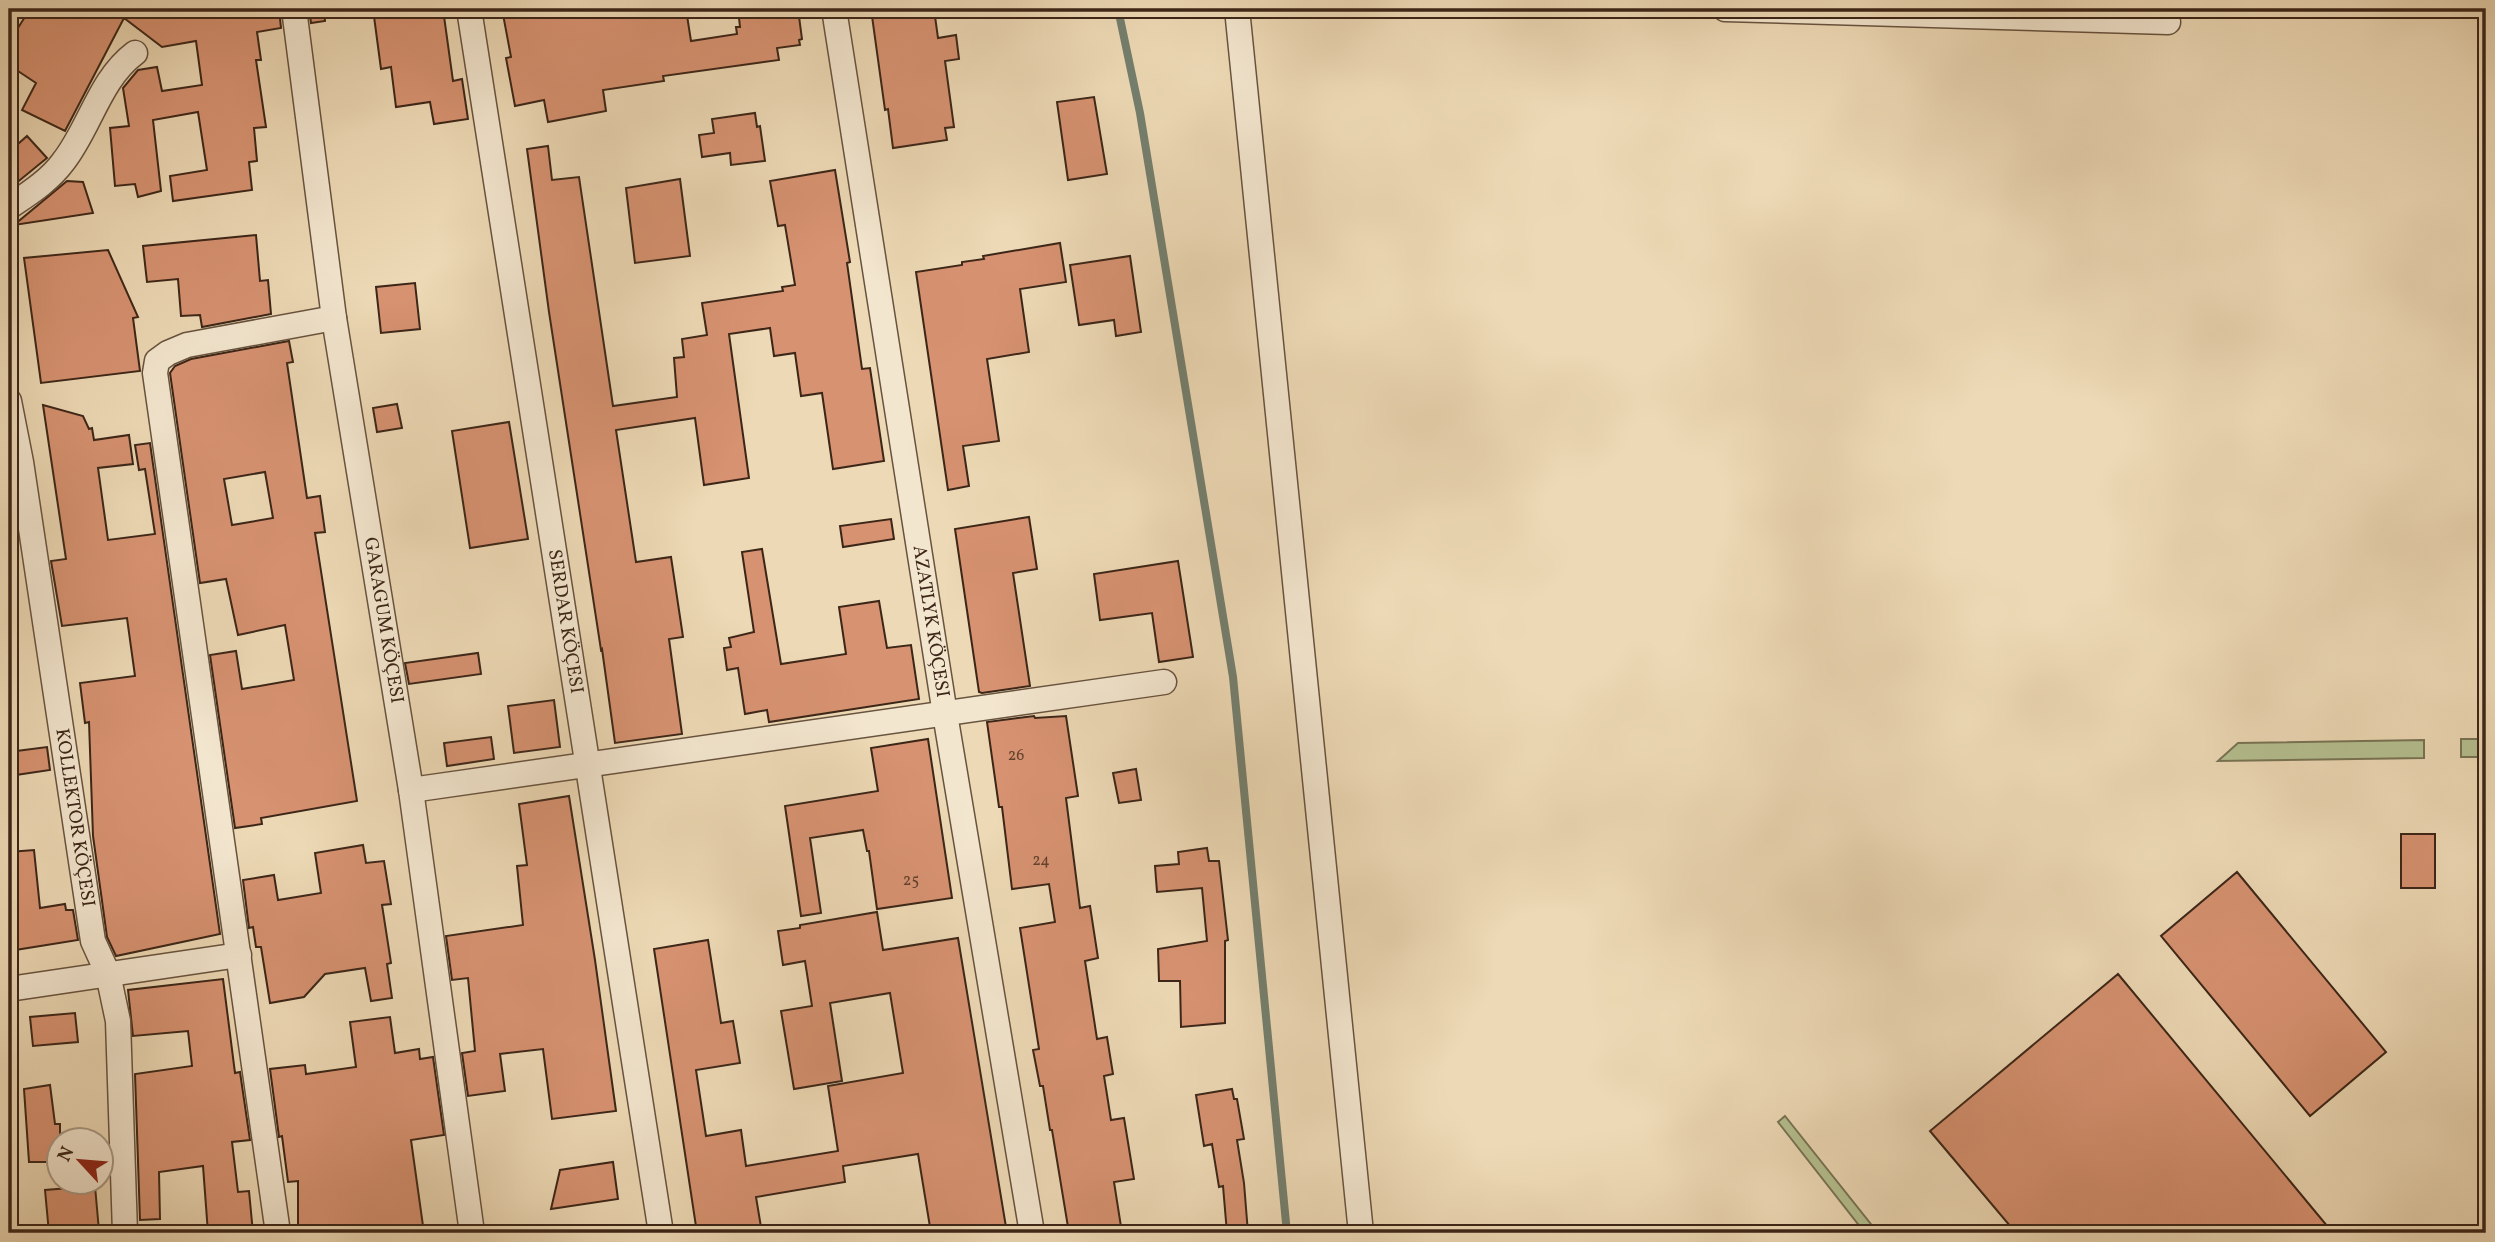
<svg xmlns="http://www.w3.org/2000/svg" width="2495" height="1242" viewBox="0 0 2495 1242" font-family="Vollkorn,serif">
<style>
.green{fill:#b5c090;stroke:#787354;stroke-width:2}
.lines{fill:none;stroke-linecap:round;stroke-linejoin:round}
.stream{stroke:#747f6e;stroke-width:8}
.building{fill:#d79271;stroke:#3c2618;stroke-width:2;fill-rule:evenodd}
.minor-casing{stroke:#68533f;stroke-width:27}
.minor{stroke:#f3e6cf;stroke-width:24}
.labels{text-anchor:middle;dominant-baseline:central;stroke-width:6;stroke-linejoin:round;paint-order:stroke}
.number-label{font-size:16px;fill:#63412e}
.street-label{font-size:19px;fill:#3c2618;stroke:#f3e6cf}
</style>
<rect width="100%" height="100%" fill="#edd9b5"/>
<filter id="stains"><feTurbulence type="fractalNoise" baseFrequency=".00286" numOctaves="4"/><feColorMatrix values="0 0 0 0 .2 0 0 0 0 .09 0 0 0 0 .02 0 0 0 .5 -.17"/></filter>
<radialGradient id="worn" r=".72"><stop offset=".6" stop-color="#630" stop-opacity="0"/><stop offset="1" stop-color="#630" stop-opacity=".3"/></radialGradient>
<path class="green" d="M 2461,739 L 2486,739 L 2486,757 L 2461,757 Z
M 2424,740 L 2424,758 L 2218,761 L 2238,743 Z
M 1785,1116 L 1878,1233 L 1865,1233 L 1778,1122 Z"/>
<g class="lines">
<path class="stream" d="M 1118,9 L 1140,113 L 1233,677 L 1287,1233"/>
</g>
<path class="building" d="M 30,9 L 279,9 L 281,28 L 257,32 L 261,60 L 256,60 L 266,127 L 254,128 L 257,161 L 249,162 L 252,190 L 173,201 L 170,176 L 207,170 L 198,112 L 153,120 L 161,191 L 138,197 L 135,184 L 115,186 L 110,128 L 129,126 L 123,88 L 138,70 L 157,67 L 162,91 L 202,85 L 196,41 L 162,47 L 124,18 L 65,131 L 22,110 L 36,83 L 9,65 L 9,42 Z
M 309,9 L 324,9 L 325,21 L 311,23 Z
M 373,9 L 443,9 L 453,81 L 462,79 L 468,119 L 434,124 L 430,102 L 396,107 L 391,67 L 381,69 Z
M 502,9 L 568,9 L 569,15 L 599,9 L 686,9 L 691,41 L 737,34 L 736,27 L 740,27 L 738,9 L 798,9 L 802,39 L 799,40 L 800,45 L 777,48 L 779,60 L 663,76 L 664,81 L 603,90 L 606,111 L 548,122 L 544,100 L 515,106 L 506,58 L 511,57 Z
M 871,9 L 934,9 L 938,38 L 956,35 L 959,59 L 945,61 L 954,127 L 945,128 L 947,140 L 893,148 L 888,109 L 885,110 Z
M 1094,97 L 1107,174 L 1068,180 L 1057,102 Z
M 755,113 L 757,127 L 760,126 L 765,161 L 731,165 L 730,153 L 702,157 L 699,135 L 714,133 L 712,119 Z
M 27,136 L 47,158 L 9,189 L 9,152 Z
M 548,146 L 552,180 L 579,177 L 613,406 L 677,397 L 674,358 L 684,357 L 682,339 L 707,335 L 702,303 L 783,291 L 782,287 L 795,285 L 785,225 L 778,226 L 770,181 L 835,170 L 850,262 L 847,263 L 862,369 L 870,368 L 884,461 L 833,469 L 822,393 L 801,396 L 795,353 L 774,356 L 770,328 L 729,334 L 749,478 L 704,485 L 695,418 L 616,430 L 636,562 L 671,557 L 683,637 L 669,639 L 682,734 L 615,743 L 602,649 L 601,650 L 549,312 L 527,149 Z
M 680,179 L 690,256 L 635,263 L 626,188 Z
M 67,181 L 83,182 L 93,213 L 14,225 Z
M 256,235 L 260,281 L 268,280 L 271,314 L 202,327 L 200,315 L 181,316 L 178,279 L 147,282 L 143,246 Z
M 1060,243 L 1066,282 L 1020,289 L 1029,352 L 987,359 L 999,441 L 963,446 L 969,486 L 948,490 L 916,272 L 962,265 L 962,262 L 984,259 L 983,256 Z
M 108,250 L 138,317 L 133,318 L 140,371 L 41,383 L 24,258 Z
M 1130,256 L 1141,332 L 1116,336 L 1114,320 L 1079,325 L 1070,265 Z
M 415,283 L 420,329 L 381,333 L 376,287 Z
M 289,341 L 293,362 L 287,363 L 307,498 L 320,496 L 325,532 L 315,533 L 357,801 L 261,818 L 262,824 L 235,828 L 210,655 L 236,651 L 242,689 L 294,680 L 285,625 L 238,635 L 226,579 L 200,583 L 170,373 L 175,366 L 191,359 ZM 265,472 L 273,518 L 232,525 L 224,479 Z
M 397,404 L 402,428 L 377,432 L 373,408 Z
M 43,405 L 83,416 L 89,429 L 92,428 L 94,440 L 129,435 L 133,464 L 98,468 L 108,540 L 155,534 L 145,469 L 139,470 L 135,445 L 150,443 L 220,934 L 116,956 L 107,937 L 93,836 L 89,722 L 85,723 L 80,683 L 135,676 L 127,618 L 62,626 L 51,561 L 66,559 Z
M 509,422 L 528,539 L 470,548 L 452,431 Z
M 1029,517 L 1037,569 L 1013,573 L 1030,686 L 982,693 L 979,692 L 955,529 Z
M 891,519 L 894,539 L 843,547 L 840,526 Z
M 762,549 L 781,664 L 846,654 L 839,607 L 879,601 L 887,648 L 911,645 L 919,699 L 769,722 L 767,710 L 745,714 L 738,668 L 727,670 L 724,648 L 731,647 L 729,638 L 754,632 L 742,552 Z
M 1178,561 L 1193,657 L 1159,662 L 1152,613 L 1100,620 L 1094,574 Z
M 478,653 L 481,674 L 409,684 L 405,663 Z
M 554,700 L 560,747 L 514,753 L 508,706 Z
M 1034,716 L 1035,718 L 1066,716 L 1078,796 L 1066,798 L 1080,908 L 1090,906 L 1098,958 L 1085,961 L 1097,1039 L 1107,1037 L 1113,1074 L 1104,1076 L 1111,1120 L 1124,1118 L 1134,1179 L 1114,1182 L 1122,1233 L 1069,1233 L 1052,1130 L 1050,1130 L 1043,1086 L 1040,1086 L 1033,1050 L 1039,1049 L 1020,928 L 1055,922 L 1049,884 L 1012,889 L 1002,807 L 999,807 L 987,722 Z
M 491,737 L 494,759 L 447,766 L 444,743 Z
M 928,739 L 952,898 L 877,909 L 869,851 L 867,851 L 863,830 L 810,838 L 821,913 L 801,916 L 785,806 L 878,791 L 871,748 Z
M 47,747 L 50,770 L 9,776 L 9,752 Z
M 1136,769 L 1141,800 L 1119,803 L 1113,773 Z
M 569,796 L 595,960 L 616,1111 L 552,1119 L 543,1049 L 500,1054 L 505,1091 L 468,1096 L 462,1053 L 475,1051 L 468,978 L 452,980 L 446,936 L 523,925 L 517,866 L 527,865 L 519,804 Z
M 2401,834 L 2435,834 L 2435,888 L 2401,888 Z
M 363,845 L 366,863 L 384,861 L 391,904 L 382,905 L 391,963 L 387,964 L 392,998 L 371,1001 L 365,968 L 325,974 L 304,997 L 270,1003 L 261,947 L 256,947 L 253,927 L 249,928 L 243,880 L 274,875 L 278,900 L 321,893 L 315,853 Z
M 1207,848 L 1209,861 L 1219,861 L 1228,940 L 1225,941 L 1225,1023 L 1181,1027 L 1180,981 L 1159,981 L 1158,949 L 1207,941 L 1202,888 L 1157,892 L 1155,866 L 1179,864 L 1178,852 Z
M 34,850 L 40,908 L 65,904 L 66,910 L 73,910 L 78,940 L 9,951 L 9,852 Z
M 2237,872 L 2386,1052 L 2310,1116 L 2161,936 Z
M 877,912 L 883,950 L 958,938 L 1007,1233 L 931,1233 L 918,1154 L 843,1166 L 845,1182 L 756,1197 L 762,1233 L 697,1233 L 654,949 L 708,940 L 721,1023 L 733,1021 L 740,1063 L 696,1070 L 706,1136 L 741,1130 L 746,1166 L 838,1151 L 828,1086 L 903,1073 L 890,993 L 830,1003 L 842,1081 L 794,1089 L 781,1011 L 812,1006 L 805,961 L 783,965 L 778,931 L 800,928 L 800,925 Z
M 2118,974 L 2333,1233 L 2016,1233 L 1930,1131 Z
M 223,979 L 235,1073 L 240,1072 L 250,1140 L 232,1142 L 238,1192 L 249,1191 L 253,1233 L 208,1233 L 203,1166 L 159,1172 L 160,1219 L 140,1220 L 135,1074 L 192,1066 L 188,1031 L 133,1036 L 128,990 Z
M 75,1013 L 78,1042 L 33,1046 L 30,1017 Z
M 390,1017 L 395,1053 L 419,1049 L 420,1059 L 433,1057 L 444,1135 L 411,1140 L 424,1233 L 298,1233 L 298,1181 L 288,1182 L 282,1136 L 279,1137 L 270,1069 L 305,1065 L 306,1074 L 356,1067 L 350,1022 Z
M 50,1085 L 55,1124 L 60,1124 L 60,1162 L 29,1162 L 24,1089 Z
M 1232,1089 L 1234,1099 L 1237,1099 L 1244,1139 L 1237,1140 L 1244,1183 L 1248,1233 L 1227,1233 L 1223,1186 L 1219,1187 L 1212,1144 L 1204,1146 L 1196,1095 Z
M 613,1162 L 618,1199 L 551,1209 L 560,1170 Z
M 95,1186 L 99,1231 L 49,1233 L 45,1190 Z"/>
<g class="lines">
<defs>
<g id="minor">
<path id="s1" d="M 294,9 L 334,318 L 411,790 L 472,1233"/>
<path id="s2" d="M 469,9 L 661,1233"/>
<path id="s3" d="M 834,9 L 945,714 L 1032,1233"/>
<path d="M 1237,9 L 1361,1233"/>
<path d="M 1725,9 L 2168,22"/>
<path d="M 9,207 C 28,194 49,181 63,162 C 90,128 99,80 135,53"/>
<path id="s4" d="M 9,401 L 21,462 L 93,941 L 108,974 L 118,1021 L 125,1233"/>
<path d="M 411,790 L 1164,682"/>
<path d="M 9,989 L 239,955"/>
<path d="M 278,1233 L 155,373 L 157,361 L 168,353 L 187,345 L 334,318"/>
</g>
</defs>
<use href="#minor" class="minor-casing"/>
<use href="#minor" class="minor"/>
</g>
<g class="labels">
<g class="number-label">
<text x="1016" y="756">26</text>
<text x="1041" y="861">24</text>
<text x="911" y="881">25</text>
</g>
<g class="street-label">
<text stroke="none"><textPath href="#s1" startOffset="618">GARAGUM KÖÇESI</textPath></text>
<text stroke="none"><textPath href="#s2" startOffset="620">SERDAR KÖÇESI</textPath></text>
<text stroke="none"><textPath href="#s3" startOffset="620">AZATLYK KÖÇESI</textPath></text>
<text stroke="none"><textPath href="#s4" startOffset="422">KOLLEKTOR KÖÇESI</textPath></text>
</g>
</g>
<rect width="2495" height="1242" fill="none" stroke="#edd9b5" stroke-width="35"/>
<rect x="10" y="10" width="2474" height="1221" fill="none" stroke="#3c2618" stroke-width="3.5"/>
<rect x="18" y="18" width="2460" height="1207" fill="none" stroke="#3c2618" stroke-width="2"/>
<g transform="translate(80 1161) rotate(296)"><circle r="33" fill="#f3e6cf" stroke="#aa9986" stroke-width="2"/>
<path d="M0-5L12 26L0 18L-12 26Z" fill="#8f2418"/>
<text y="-10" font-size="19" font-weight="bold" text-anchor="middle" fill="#3c2618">N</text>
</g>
<rect width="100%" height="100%" filter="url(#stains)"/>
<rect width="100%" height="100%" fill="url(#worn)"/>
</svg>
